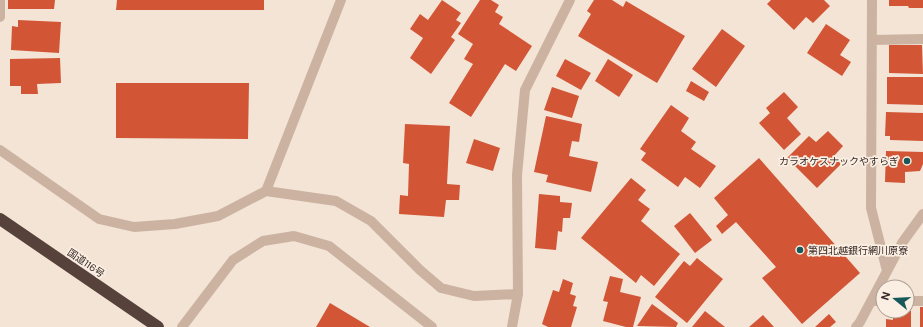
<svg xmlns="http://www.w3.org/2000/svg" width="923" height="327" viewBox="0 0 923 327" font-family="'DM Sans','Noto Sans JP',sans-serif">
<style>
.building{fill:#d25535}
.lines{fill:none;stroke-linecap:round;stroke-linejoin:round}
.minor{stroke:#ccb3a1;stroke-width:10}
.highway{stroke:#57423b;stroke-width:12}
.poi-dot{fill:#17595a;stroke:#fbeee2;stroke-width:1.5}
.labels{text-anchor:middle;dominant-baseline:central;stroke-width:3.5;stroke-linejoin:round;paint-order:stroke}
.poi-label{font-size:10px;fill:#352925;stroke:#fbeee2;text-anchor:end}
.street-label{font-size:10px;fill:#352925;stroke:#fbeee2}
</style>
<rect width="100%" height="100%" fill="#f3e4d6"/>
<path class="building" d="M 8,0 L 55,0 L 54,9 L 8,9 Z
M 117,0 L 264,0 L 264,10 L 116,10 Z
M 442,0 L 461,13 L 456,20 L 461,23 L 451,37 L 455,40 L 431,74 L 410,58 L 423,38 L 410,29 L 420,14 L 428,20 Z
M 480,0 L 491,0 L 499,5 L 495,12 L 503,17 L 499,24 L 532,46 L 516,71 L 505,64 L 471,117 L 449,103 L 473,64 L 464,59 L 473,44 L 458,34 Z
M 594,0 L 612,0 L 623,7 L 626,1 L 685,36 L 657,83 L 578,36 L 591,14 L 587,11 Z
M 771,0 L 824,0 L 830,6 L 813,23 L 806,17 L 794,30 L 767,4 Z
M 889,0 L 923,0 L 923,8 L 909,8 L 908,6 L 889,6 Z
M 18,20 L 61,22 L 59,53 L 11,50 L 12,26 L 18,27 Z
M 826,24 L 850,40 L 840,55 L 851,62 L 842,76 L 807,53 Z
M 722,29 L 745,46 L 716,87 L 692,69 Z
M 889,45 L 922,45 L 923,74 L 889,73 Z
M 60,58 L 61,83 L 37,84 L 38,94 L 21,94 L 21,86 L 10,86 L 10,59 Z
M 565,59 L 591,73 L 581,90 L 556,76 Z
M 608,59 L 633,75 L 619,97 L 595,81 Z
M 887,77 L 923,77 L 923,105 L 887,104 Z
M 691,81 L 709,92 L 704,101 L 686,91 Z
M 116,83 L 249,83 L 248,139 L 116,138 Z
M 552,87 L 579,96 L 572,118 L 544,110 Z
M 784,92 L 798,107 L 787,118 L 801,134 L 784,150 L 759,123 L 770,113 L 766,108 Z
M 671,105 L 689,118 L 681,131 L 696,142 L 691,149 L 716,166 L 700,188 L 685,177 L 678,187 L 641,160 L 646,153 L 640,149 Z
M 886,112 L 923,113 L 923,141 L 890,140 L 890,136 L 885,136 Z
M 546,116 L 582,124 L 579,142 L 572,141 L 569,156 L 598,162 L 591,192 L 546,182 L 548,175 L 534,172 Z
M 405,124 L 450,126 L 447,184 L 460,185 L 459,200 L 446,200 L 444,217 L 399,214 L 400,195 L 408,196 L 409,164 L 403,163 Z
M 828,131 L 843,146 L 834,156 L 841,164 L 817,188 L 787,158 L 809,136 L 816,142 Z
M 474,139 L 500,148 L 493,171 L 466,163 Z
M 886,151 L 923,152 L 923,164 L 920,171 L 905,172 L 905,183 L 885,182 Z
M 759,158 L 860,273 L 802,324 L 762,278 L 776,267 L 736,222 L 722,234 L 716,226 L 728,215 L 714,198 Z
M 631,178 L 646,190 L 638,200 L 650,209 L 641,221 L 680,254 L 654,286 L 641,275 L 636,283 L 581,238 Z
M 539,194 L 560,196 L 560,202 L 572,203 L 570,218 L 563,218 L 562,232 L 558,231 L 556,250 L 535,248 Z
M 690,213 L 712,240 L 695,253 L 674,226 Z
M 697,258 L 723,279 L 687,323 L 655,297 L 684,261 L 690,266 Z
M 610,276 L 623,279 L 620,292 L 641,297 L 633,327 L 626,327 L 603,321 L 608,302 L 603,301 Z
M 563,279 L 573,283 L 570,294 L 576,296 L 573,306 L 577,307 L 571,327 L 548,327 L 542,324 L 553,290 L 559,292 Z
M 330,303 L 370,327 L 316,327 Z
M 652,304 L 678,323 L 676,327 L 637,326 Z
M 920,307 L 923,307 L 923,327 L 920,327 Z
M 705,311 L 725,327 L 692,327 Z
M 893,311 L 911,311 L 911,327 L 886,327 L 886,319 L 893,320 Z
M 829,314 L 836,322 L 830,327 L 815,327 Z
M 763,315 L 774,327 L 749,327 Z"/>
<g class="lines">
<path class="minor" d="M 872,0 L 871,208 L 887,271
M 0,17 L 0,0
M 873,40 L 923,39
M 0,150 L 99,219 L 134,227 L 175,224 L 218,216 L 266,191 L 336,201 L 371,221 L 420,270 L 441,288 L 474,296 L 518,294
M 266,191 L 341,0
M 871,301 L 883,301
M 907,301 L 923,301
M 182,327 L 233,260 L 263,241 L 294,236 L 329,246 L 432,327
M 512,327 L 518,294 L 517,175 L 525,90 L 570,0
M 856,327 L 860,322 L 902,243 L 923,214"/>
<path class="highway" d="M 0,219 L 158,327"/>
</g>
<g class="poi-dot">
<circle cx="907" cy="161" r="4"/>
<circle cx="800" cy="250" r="4"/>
</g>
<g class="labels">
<g class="poi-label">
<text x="899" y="161">カラオケスナックやすらぎ</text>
<text x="808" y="250" text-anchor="start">第四北越銀行網川原寮</text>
</g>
<g class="street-label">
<text transform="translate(86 263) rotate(34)">国道116号</text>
</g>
</g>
<g transform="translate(895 299) rotate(288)"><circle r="19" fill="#fbeee2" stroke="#ac9f96"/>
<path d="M0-3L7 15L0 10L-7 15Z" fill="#17595a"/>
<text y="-6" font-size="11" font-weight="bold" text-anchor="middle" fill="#352925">N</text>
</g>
</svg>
